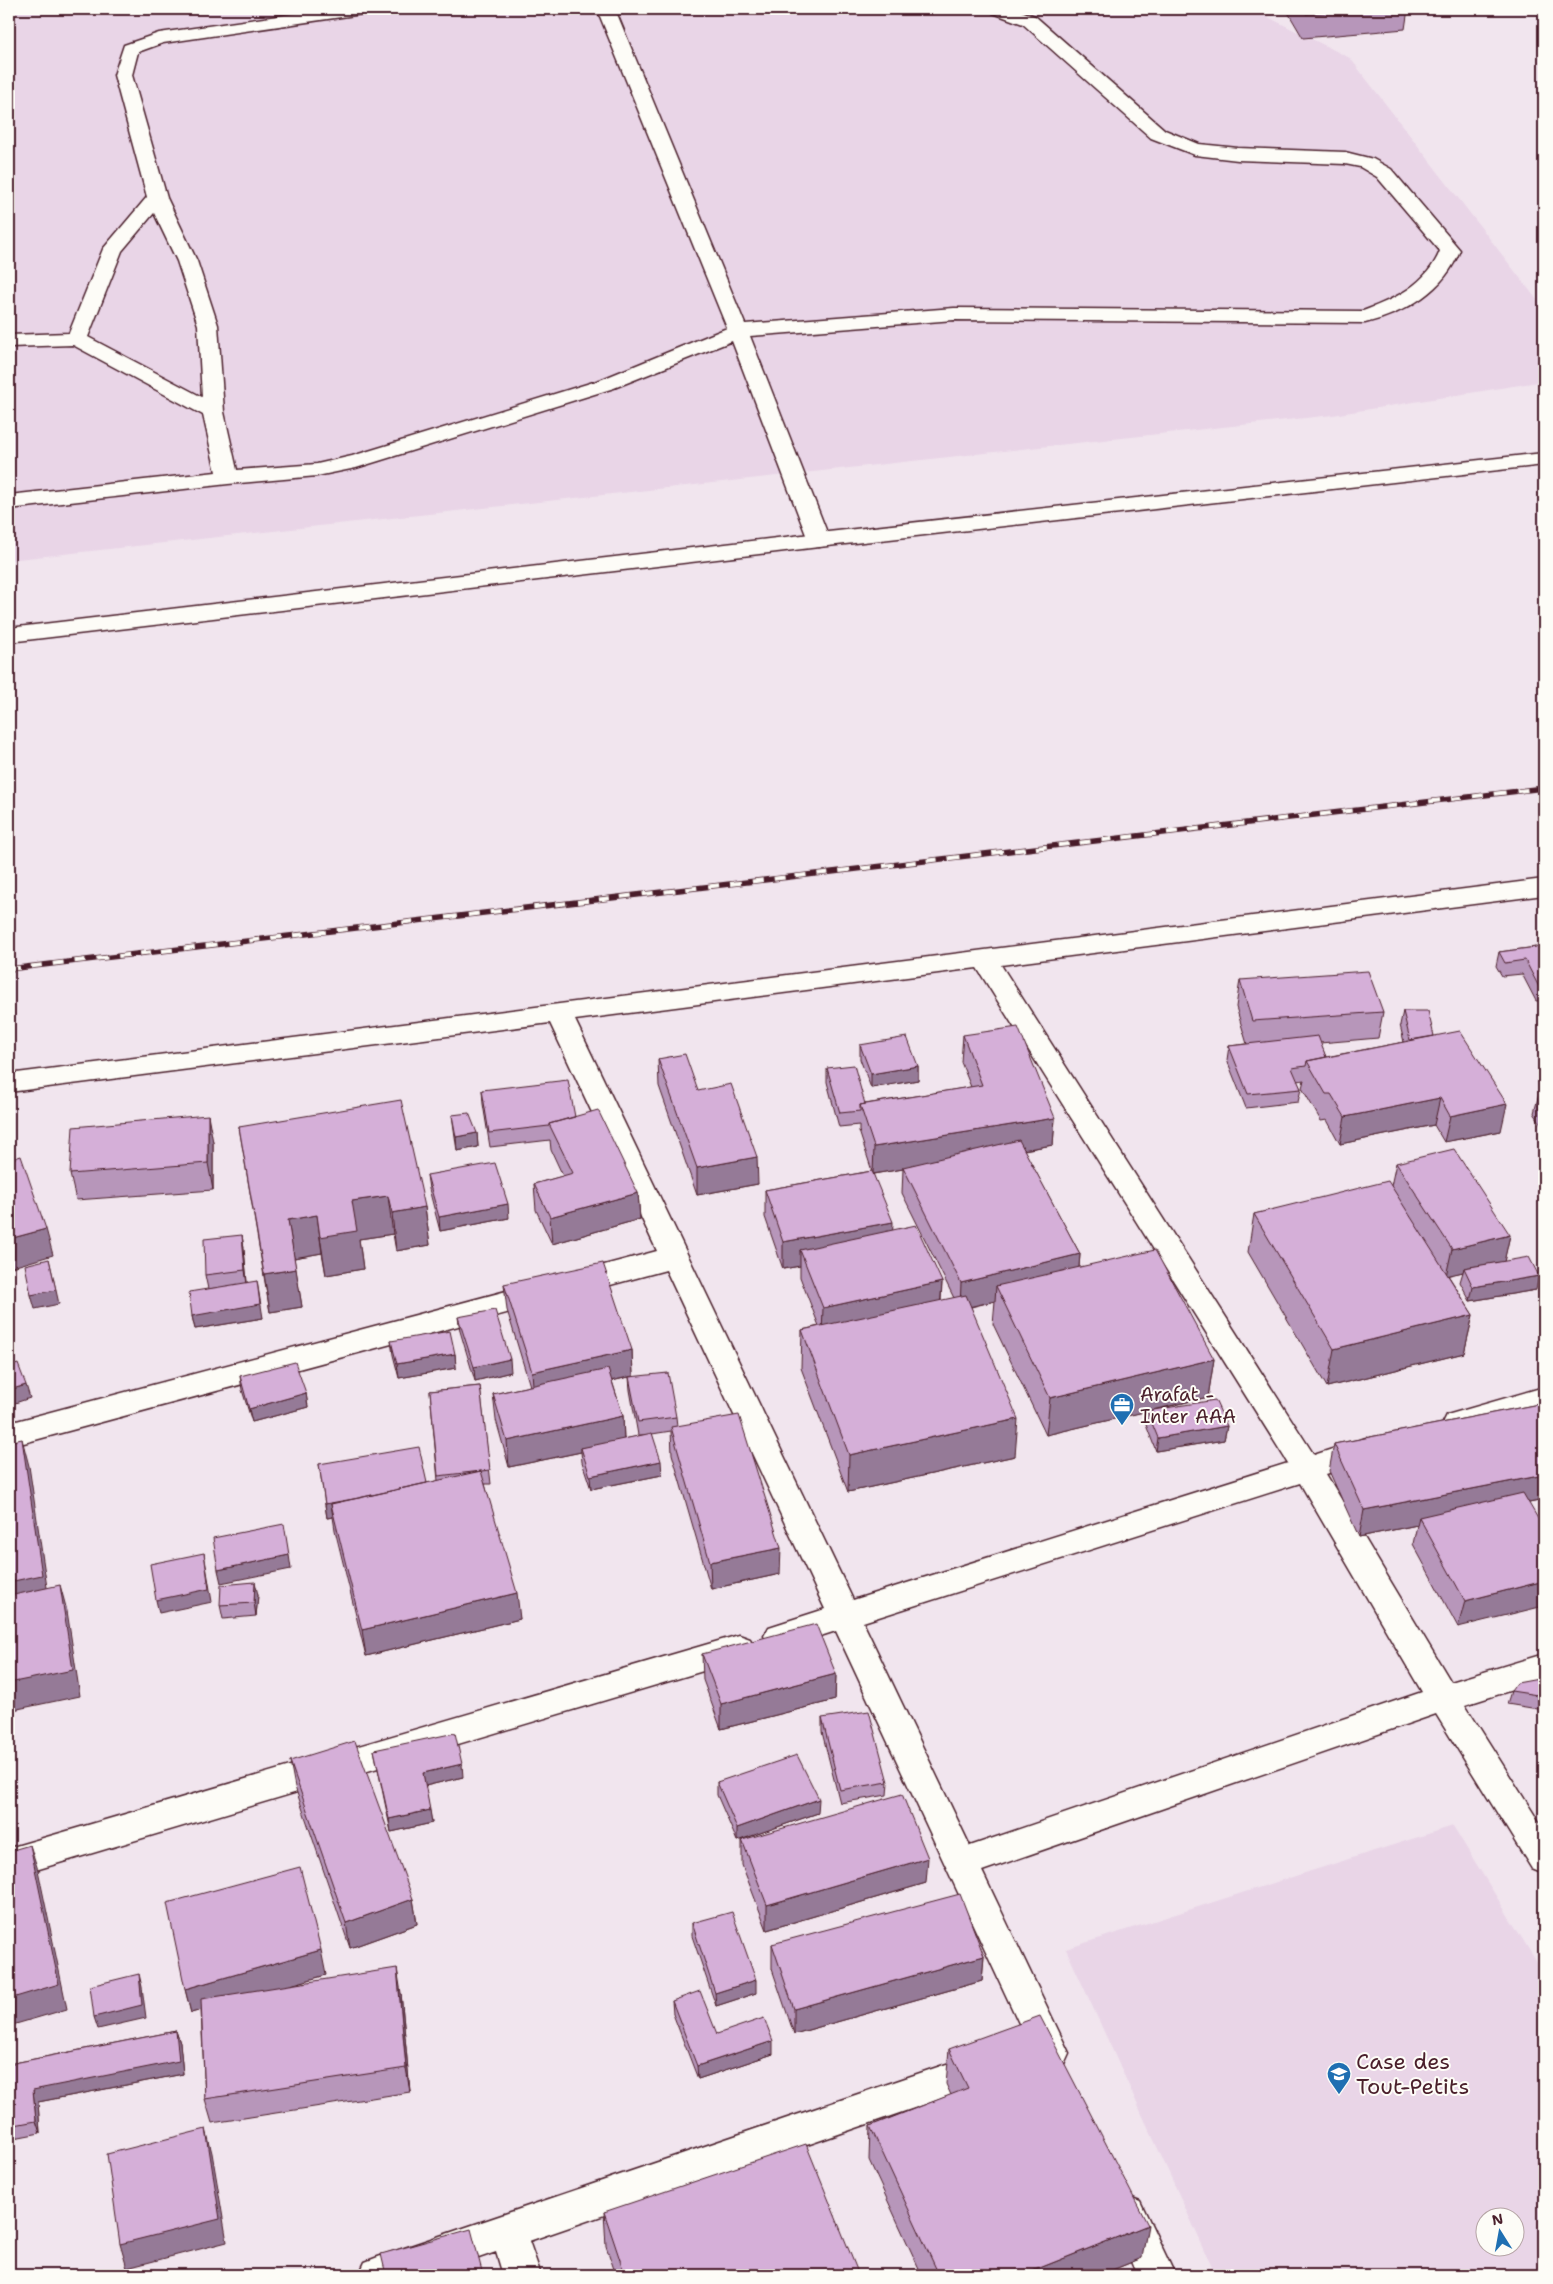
<svg xmlns="http://www.w3.org/2000/svg" width="1553" height="2284" viewBox="0 0 1553 2284" font-family="'Shantell Sans',sans-serif">
<style>
.built{fill:#e9d5e7;fill-rule:evenodd}
.lines{fill:none;stroke-linecap:round;stroke-linejoin:round}
.minor-casing{stroke:#4a1f2b;stroke-width:3}
.highway-casing{stroke:#4a1f2b;stroke-width:3}
.minor{fill:#fdfcf7;fill-rule:evenodd}
.highway{fill:#fdfcf7;fill-rule:evenodd}
.rail-casing{stroke:#4a1f2b;stroke-width:5.5}
.rail{stroke:#fdfcf7;stroke-width:4;stroke-dasharray:11;stroke-linecap:butt}
.wall{fill:#b796ba;stroke:#4a1f2b;fill-rule:evenodd}
.shaded-wall{fill:#957a97;stroke:#4a1f2b}
.building{fill:#d5afd8;stroke:#4a1f2b}
.labels{text-anchor:middle;dominant-baseline:central;stroke-width:4;stroke-linejoin:round;paint-order:stroke}
.poi-label{font-size:19px;fill:#4a1f2b;stroke:#fdfcf7;text-anchor:start}
.near-poi-label{font-size:22px;fill:#4a1f2b;stroke:#fdfcf7;text-anchor:start}
</style>
<rect width="100%" height="100%" fill="#f1e5ee"/>
<filter id="ink" filterUnits="userSpaceOnUse"><feTurbulence type="fractalNoise" baseFrequency=".02" numOctaves="2"/><feDisplacementMap in="SourceGraphic" scale="10" xChannelSelector="R" yChannelSelector="G"/><feConvolveMatrix kernelMatrix="1 2 1 2 8 2 1 2 1" color-interpolation-filters="sRGB"/></filter>
<g filter="url(#ink)">
<path class="built" d="M 9,9 L 1252,9 L 1350,58 L 1544,309 L 1544,381 L 1333,415 L 9,560 Z
M 1453,1826 L 1544,1974 L 1544,2274 L 1216,2275 L 1066,1949 ZM 1486,2216 L 1516,2216 L 1516,2246 L 1486,2246 Z"/>
<g class="lines">
<defs>
<path id="minor" d="M 327,9 L 371,9 L 368,13 L 362,14 L 163,43 L 138,52 L 132,75 L 167,198 L 197,261 L 218,325 L 224,412 L 237,470 L 317,464 L 352,456 L 600,380 L 727,328 L 597,9 L 615,9 L 745,324 L 954,308 L 1363,311 C 1395,299 1427,284 1440,251 L 1377,177 L 1360,167 L 1345,164 L 1238,160 L 1195,155 L 1151,138 L 1023,24 L 993,13 L 990,9 L 1015,9 L 1035,16 L 1165,130 L 1199,144 L 1238,148 L 1345,152 L 1373,159 L 1391,169 L 1460,250 C 1445,290 1406,313 1365,323 L 954,320 L 750,336 L 830,540 L 827,545 L 819,547 L 811,545 L 808,540 L 732,341 L 614,388 L 356,468 L 317,476 L 228,484 L 9,509 L 9,495 L 216,472 L 203,415 L 73,345 L 9,347 L 9,335 L 69,333 L 103,249 L 147,197 L 114,75 L 124,45 L 159,33 ZM 154,213 L 177,261 L 198,325 L 202,397 L 88,337 L 122,251 Z
M 1544,879 L 1544,895 L 1001,965 L 1314,1455 L 1366,1438 L 1377,1442 L 1381,1450 L 1377,1458 L 1326,1474 L 1451,1682 L 1544,1654 L 1544,1680 L 1465,1705 L 1544,1830 L 1544,1874 L 1532,1869 L 1436,1714 L 982,1871 L 1069,2053 L 1064,2064 L 1051,2069 L 1038,2064 L 836,1631 L 780,1649 L 769,1645 L 764,1636 L 769,1627 L 825,1609 L 666,1270 L 9,1447 L 9,1423 L 657,1251 L 550,1023 L 9,1092 L 9,1074 ZM 977,968 L 1288,1463 L 853,1600 L 575,1020 ZM 1300,1483 L 1422,1692 L 970,1846 L 863,1622 Z
M 1544,1387 L 1544,1409 L 1458,1435 L 1447,1431 L 1443,1423 L 1447,1415 Z
M 739,1635 L 750,1639 L 755,1648 L 750,1657 L 9,1878 L 9,1848 Z
M 982,2052 L 995,2056 L 1000,2068 L 995,2080 L 529,2241 L 541,2275 L 503,2275 L 496,2252 L 429,2275 L 359,2275 L 365,2262 L 378,2257 Z
M 1127,2196 L 1140,2201 L 1175,2275 L 1137,2275 L 1109,2213 L 1114,2201 Z"/>
<path id="highway" d="M 1544,453 L 1544,465 L 819,547 L 9,642 L 9,628 L 819,533 Z"/>
</defs>
<use href="#minor" class="minor-casing"/>
<use href="#highway" class="highway-casing"/>
<use href="#minor" class="minor"/>
<use href="#highway" class="highway"/>
<defs>
<path id="rail" d="M 9,969 L 1544,788"/>
</defs>
<use href="#rail" class="rail-casing"/>
<use href="#rail" class="rail"/>
</g>
<path class="wall" d="M 1286,9 L 1408,9 L 1405,29 L 1303,38 Z
M 1544,946 L 1544,1000 L 1536,1001 L 1522,974 L 1502,976 L 1496,966 L 1499,952 Z
M 1240,980 L 1383,1012 L 1378,1038 L 1320,1043 L 1326,1057 L 1404,1042 L 1400,1025 L 1403,1011 L 1434,1036 L 1501,1131 L 1444,1142 L 1434,1125 L 1340,1144 L 1327,1120 L 1321,1121 L 1302,1088 L 1304,1080 L 1297,1081 L 1301,1089 L 1298,1102 L 1246,1108 L 1227,1060 L 1229,1046 L 1247,1044 L 1236,1007 Z
M 963,1035 L 1055,1118 L 1053,1145 L 1024,1150 L 1080,1254 L 1079,1267 L 1214,1359 L 1208,1397 L 1150,1411 L 1227,1426 L 1224,1440 L 1156,1451 L 1146,1425 L 1147,1411 L 1046,1435 L 993,1324 L 995,1301 L 971,1307 L 1015,1456 L 848,1492 L 801,1368 L 802,1330 L 819,1326 L 800,1277 L 800,1266 L 783,1269 L 765,1217 L 765,1190 L 872,1171 L 859,1131 L 859,1125 L 839,1127 L 827,1082 L 827,1068 L 865,1104 L 971,1087 L 961,1062 ZM 903,1169 L 902,1193 L 954,1298 L 941,1301 L 942,1282 L 892,1230 L 873,1174 Z
M 860,1045 L 918,1066 L 918,1080 L 871,1088 L 860,1059 Z
M 658,1059 L 698,1091 L 758,1184 L 697,1195 L 659,1086 Z
M 1541,1086 L 1544,1086 L 1544,1128 L 1534,1113 Z
M 482,1090 L 575,1117 L 638,1193 L 640,1219 L 552,1244 L 536,1210 L 534,1184 L 563,1176 L 551,1150 L 550,1140 L 490,1147 L 483,1104 Z
M 452,1115 L 477,1133 L 478,1147 L 457,1151 Z
M 239,1127 L 425,1207 L 430,1245 L 396,1251 L 393,1234 L 359,1239 L 363,1269 L 326,1275 L 322,1253 L 294,1258 L 302,1307 L 270,1312 Z
M 213,1142 L 213,1190 L 76,1200 L 70,1174 Z
M 1396,1163 L 1510,1235 L 1504,1261 L 1536,1290 L 1470,1301 L 1460,1282 L 1463,1272 L 1448,1275 L 1473,1315 L 1464,1353 L 1327,1387 L 1248,1252 L 1254,1214 L 1391,1186 Z
M 427,1175 L 509,1218 L 440,1231 L 429,1189 Z
M 242,1235 L 244,1249 L 247,1282 L 263,1318 L 195,1329 L 192,1316 L 216,1288 L 208,1289 L 205,1275 Z
M 504,1284 L 632,1350 L 633,1376 L 676,1417 L 677,1426 L 780,1574 L 711,1589 L 672,1454 L 671,1431 L 652,1434 L 662,1475 L 591,1489 L 582,1462 L 581,1452 L 509,1467 L 496,1420 L 493,1394 L 530,1386 L 507,1310 ZM 629,1377 L 630,1390 L 638,1435 L 645,1435 L 624,1439 L 623,1416 L 612,1381 Z
M 458,1317 L 511,1372 L 475,1381 L 460,1331 Z
M 391,1341 L 455,1354 L 456,1368 L 399,1378 L 393,1355 Z
M 240,1376 L 306,1393 L 308,1407 L 252,1422 L 242,1390 Z
M 480,1386 L 491,1484 L 485,1484 L 520,1619 L 366,1656 L 335,1530 L 333,1517 L 327,1518 L 319,1464 L 427,1483 L 438,1481 L 430,1391 Z
M 1544,1403 L 1544,1500 L 1529,1503 L 1458,1627 L 1413,1544 L 1417,1525 L 1359,1537 L 1329,1471 L 1334,1444 Z
M 258,1595 L 256,1616 L 223,1619 L 220,1605 Z
M 702,1654 L 836,1674 L 835,1700 L 721,1729 L 703,1680 Z
M 1544,1678 L 1544,1710 L 1507,1704 L 1511,1691 Z
M 822,1718 L 888,1782 L 887,1795 L 840,1803 L 822,1732 Z
M 374,1750 L 463,1777 L 425,1786 L 432,1823 L 391,1832 Z
M 290,1761 L 413,1899 L 417,1924 L 350,1948 L 295,1787 Z
M 717,1782 L 818,1813 L 737,1841 L 717,1795 Z
M 742,1840 L 926,1883 L 767,1930 L 742,1865 Z
M 692,1923 L 756,1993 L 716,2006 L 692,1936 Z
M 772,1944 L 984,1956 L 982,1981 L 794,2034 L 772,1969 Z
M 326,1975 L 289,1985 L 401,1993 L 410,2092 L 212,2123 L 205,2099 L 201,2010 L 191,2013 L 185,1989 Z
M 672,2001 L 717,2034 L 773,2054 L 698,2079 L 673,2014 Z
M 176,2031 L 180,2043 L 183,2074 L 38,2102 L 40,2133 L 9,2139 L 9,2064 Z
M 949,2049 L 1142,2258 L 1100,2275 L 922,2275 L 869,2160 L 870,2126 L 951,2095 L 946,2084 Z
M 604,2212 L 859,2275 L 616,2275 L 606,2246 Z"/>
<path class="shaded-wall" d="M 918,1066 L 918,1080 L 871,1088 L 871,1074 Z
M 1440,1098 L 1434,1125 L 1340,1144 L 1345,1117 Z
M 1507,1104 L 1501,1131 L 1444,1142 L 1450,1116 Z
M 208,1115 L 213,1142 L 213,1190 L 208,1163 Z
M 1055,1118 L 1053,1145 L 904,1169 L 903,1167 L 903,1169 L 873,1174 L 874,1147 Z
M 477,1133 L 478,1147 L 457,1151 L 456,1137 Z
M 757,1157 L 758,1184 L 697,1195 L 697,1168 Z
M 638,1193 L 640,1219 L 552,1244 L 550,1217 Z
M 388,1196 L 393,1234 L 359,1239 L 363,1269 L 326,1275 L 320,1237 L 352,1201 Z
M 508,1204 L 509,1218 L 440,1231 L 439,1217 Z
M 425,1207 L 430,1245 L 396,1251 L 392,1213 Z
M 317,1215 L 322,1253 L 294,1258 L 288,1220 Z
M 893,1222 L 892,1249 L 800,1250 L 800,1266 L 783,1269 L 783,1242 Z
M 46,1229 L 53,1255 L 9,1268 L 9,1239 Z
M 242,1235 L 244,1249 L 247,1284 L 245,1270 Z
M 1510,1235 L 1504,1262 L 1464,1268 L 1463,1272 L 1446,1276 L 1452,1249 Z
M 1080,1254 L 1078,1280 L 996,1286 L 995,1301 L 960,1309 L 961,1283 Z
M 49,1259 L 59,1304 L 35,1309 L 31,1295 Z
M 296,1269 L 302,1307 L 270,1312 L 264,1274 Z
M 1539,1276 L 1536,1290 L 1470,1301 L 1473,1287 Z
M 257,1281 L 263,1318 L 195,1329 L 192,1316 Z
M 942,1282 L 940,1309 L 822,1335 L 823,1308 Z
M 1473,1315 L 1464,1353 L 1327,1387 L 1334,1349 Z
M 632,1350 L 633,1376 L 534,1398 L 532,1372 Z
M 455,1354 L 456,1368 L 399,1378 L 397,1364 Z
M 510,1359 L 511,1372 L 475,1381 L 474,1367 Z
M 1214,1359 L 1208,1397 L 1046,1435 L 1050,1398 Z
M 26,1385 L 30,1398 L 9,1405 L 9,1390 Z
M 306,1393 L 308,1407 L 252,1422 L 249,1409 Z
M 623,1416 L 624,1443 L 581,1448 L 581,1452 L 509,1467 L 507,1441 Z
M 1018,1419 L 1015,1456 L 848,1492 L 849,1455 Z
M 1227,1426 L 1224,1440 L 1156,1451 L 1158,1438 Z
M 22,1439 L 29,1466 L 49,1601 L 9,1610 L 9,1582 Z
M 661,1461 L 662,1475 L 591,1489 L 590,1476 Z
M 1544,1475 L 1544,1500 L 1423,1524 L 1419,1517 L 1417,1525 L 1359,1537 L 1364,1510 Z
M 427,1485 L 331,1504 L 333,1517 L 327,1518 L 325,1504 Z
M 781,1548 L 780,1574 L 711,1589 L 710,1562 Z
M 204,1553 L 212,1602 L 159,1613 L 156,1600 Z
M 289,1555 L 291,1569 L 221,1583 L 218,1570 Z
M 1544,1581 L 1544,1606 L 1458,1627 L 1465,1601 Z
M 255,1582 L 258,1595 L 256,1616 L 254,1603 Z
M 60,1585 L 67,1611 L 80,1696 L 13,1710 L 9,1696 L 9,1683 Z
M 517,1593 L 520,1619 L 366,1656 L 362,1630 Z
M 836,1674 L 835,1700 L 721,1729 L 721,1704 Z
M 462,1764 L 463,1777 L 425,1786 L 423,1773 Z
M 819,1799 L 818,1813 L 737,1841 L 737,1828 Z
M 430,1810 L 432,1823 L 391,1832 L 389,1819 Z
M 30,1845 L 38,1870 L 67,2009 L 9,2026 L 9,1999 Z
M 928,1858 L 926,1883 L 767,1930 L 767,1905 Z
M 413,1899 L 417,1924 L 350,1948 L 346,1923 Z
M 321,1950 L 326,1975 L 191,2013 L 185,1989 Z
M 984,1956 L 982,1981 L 794,2034 L 794,2009 Z
M 397,1968 L 401,1993 L 410,2092 L 406,2068 Z
M 139,1974 L 142,1987 L 146,2018 L 98,2029 L 94,2017 Z
M 756,1980 L 756,1993 L 716,2006 L 715,1993 Z
M 176,2031 L 180,2043 L 183,2074 L 38,2102 L 40,2133 L 36,2121 L 33,2090 Z
M 773,2041 L 773,2054 L 698,2079 L 697,2066 Z
M 206,2129 L 212,2153 L 227,2242 L 127,2268 L 120,2244 Z
M 1148,2225 L 1142,2258 L 1100,2275 L 1022,2275 Z"/>
<path class="building" d="M 1303,9 L 1371,9 L 1306,14 Z
M 1544,946 L 1544,986 L 1539,987 L 1525,960 L 1505,963 L 1499,952 Z
M 1368,971 L 1383,1012 L 1252,1021 L 1240,980 Z
M 1403,1011 L 1428,1011 L 1434,1036 L 1410,1040 Z
M 1018,1027 L 1055,1118 L 874,1147 L 860,1105 L 982,1085 L 963,1035 Z
M 1460,1031 L 1507,1104 L 1450,1116 L 1440,1098 L 1345,1117 L 1331,1094 L 1326,1094 L 1307,1061 Z
M 1318,1036 L 1326,1057 L 1307,1061 L 1306,1066 L 1292,1068 L 1301,1089 L 1248,1094 L 1229,1046 Z
M 907,1037 L 918,1066 L 871,1074 L 860,1045 Z
M 685,1054 L 698,1091 L 731,1084 L 757,1157 L 697,1168 L 658,1059 Z
M 854,1065 L 865,1104 L 860,1105 L 860,1111 L 840,1113 L 827,1068 Z
M 568,1080 L 575,1117 L 549,1124 L 549,1126 L 489,1133 L 482,1090 Z
M 1541,1086 L 1544,1086 L 1544,1092 Z
M 401,1100 L 425,1207 L 392,1213 L 388,1196 L 352,1201 L 357,1231 L 320,1237 L 317,1215 L 288,1220 L 296,1269 L 264,1274 L 239,1127 Z
M 598,1110 L 638,1193 L 550,1217 L 534,1184 L 573,1173 L 549,1124 Z
M 469,1113 L 477,1133 L 456,1137 L 452,1115 Z
M 208,1115 L 208,1163 L 70,1174 L 73,1127 Z
M 1019,1140 L 1080,1254 L 961,1283 L 903,1167 Z
M 1454,1149 L 1510,1235 L 1452,1249 L 1396,1163 Z
M 21,1156 L 46,1229 L 9,1239 L 9,1160 Z
M 495,1163 L 508,1204 L 439,1217 L 427,1175 Z
M 872,1171 L 893,1222 L 783,1242 L 765,1190 Z
M 1388,1181 L 1473,1315 L 1334,1349 L 1254,1214 Z
M 916,1225 L 942,1282 L 823,1308 L 800,1250 Z
M 242,1235 L 245,1270 L 205,1275 L 204,1239 Z
M 1155,1250 L 1214,1359 L 1050,1398 L 996,1286 Z
M 1529,1257 L 1539,1276 L 1473,1287 L 1464,1268 Z
M 49,1259 L 56,1290 L 31,1295 L 25,1265 Z
M 603,1263 L 632,1350 L 532,1372 L 504,1284 Z
M 257,1281 L 260,1304 L 192,1316 L 189,1292 Z
M 966,1295 L 1018,1419 L 849,1455 L 802,1330 Z
M 495,1310 L 510,1359 L 474,1367 L 458,1317 Z
M 450,1331 L 455,1354 L 397,1364 L 391,1341 Z
M 295,1362 L 306,1393 L 249,1409 L 240,1376 Z
M 18,1364 L 26,1385 L 9,1390 L 9,1367 Z
M 608,1369 L 623,1416 L 507,1441 L 493,1394 Z
M 668,1373 L 676,1417 L 638,1422 L 629,1377 Z
M 480,1386 L 490,1470 L 438,1476 L 430,1391 Z
M 1215,1400 L 1227,1426 L 1158,1438 L 1147,1411 Z
M 1544,1403 L 1544,1475 L 1364,1510 L 1334,1444 Z
M 739,1415 L 781,1548 L 710,1562 L 671,1427 Z
M 652,1433 L 661,1461 L 590,1476 L 581,1448 Z
M 22,1439 L 42,1575 L 9,1582 L 9,1442 Z
M 419,1447 L 427,1483 L 359,1498 L 325,1504 L 319,1464 Z
M 481,1471 L 517,1593 L 362,1630 L 331,1504 Z
M 1523,1493 L 1544,1529 L 1544,1581 L 1465,1601 L 1419,1517 Z
M 284,1524 L 289,1555 L 218,1570 L 213,1538 Z
M 204,1553 L 209,1589 L 156,1600 L 150,1564 Z
M 255,1582 L 254,1603 L 220,1605 L 221,1585 Z
M 60,1585 L 73,1670 L 9,1683 L 9,1596 Z
M 816,1624 L 836,1674 L 721,1704 L 702,1654 Z
M 1544,1678 L 1544,1696 L 1511,1691 L 1517,1683 Z
M 869,1711 L 888,1782 L 840,1790 L 822,1718 Z
M 455,1733 L 462,1764 L 423,1773 L 430,1810 L 389,1819 L 374,1750 Z
M 355,1741 L 413,1899 L 346,1923 L 290,1761 Z
M 797,1755 L 819,1799 L 737,1828 L 717,1782 Z
M 902,1794 L 928,1858 L 767,1905 L 742,1840 Z
M 30,1845 L 59,1984 L 9,1999 L 9,1851 Z
M 300,1867 L 321,1950 L 185,1989 L 167,1903 Z
M 960,1894 L 984,1956 L 794,2009 L 772,1944 Z
M 732,1912 L 756,1980 L 715,1993 L 692,1923 Z
M 397,1968 L 406,2068 L 205,2099 L 201,1999 Z
M 139,1974 L 142,2005 L 94,2017 L 90,1986 Z
M 700,1991 L 717,2034 L 764,2018 L 773,2041 L 697,2066 L 672,2001 Z
M 1040,2016 L 1148,2225 L 1022,2275 L 939,2275 L 870,2126 L 968,2088 L 949,2049 Z
M 176,2031 L 179,2061 L 33,2090 L 36,2121 L 9,2126 L 9,2064 Z
M 206,2129 L 220,2219 L 120,2244 L 107,2154 Z
M 806,2144 L 859,2275 L 625,2275 L 604,2212 Z
M 471,2229 L 483,2275 L 386,2275 L 381,2254 Z
M 1128,2272 L 1130,2275 L 1120,2275 Z"/>
</g>
<defs>
<symbol id="office-pin" viewBox="-11 -11 22 30"><path d="M0 17L-7.5 6A9.5 9.5 0 1 1 7.5 6Z" fill="#1f6fb2" stroke="#fdfcf7"/><path d="M-6-3h4V-5.5h4V-3h4V5H-6ZM-1-4.5V-3h2v-1.5ZM-6 0V1H6V0Z" fill="#fff"/></symbol>
<symbol id="school-pin" viewBox="-11 -11 22 30"><path d="M0 17L-7.5 6A9.5 9.5 0 1 1 7.5 6Z" fill="#1f6fb2" stroke="#fdfcf7"/><path d="M0-5L7-2L0 1L-7-2ZM-4 1L0 2.5L4 1V4Q0 6-4 4Z" fill="#fff"/></symbol>
</defs>
<g fill-rule="evenodd">
<use href="#office-pin" x="1108" y="1391" width="28" height="38"/>
<use href="#school-pin" x="1325" y="2060" width="28" height="38"/>
</g>
<g class="labels">
<g class="poi-label">
<text x="1140" y="1394">Arafat -<tspan x="1140" dy="22">Inter AAA</tspan></text>
</g>
<g class="near-poi-label">
<text x="1356" y="2061">Case des<tspan x="1356" dy="25">Tout-Petits</tspan></text>
</g>
</g>
<rect width="1553" height="2284" fill="none" stroke="#fdfcf7" stroke-width="30"/>
<rect x="15" y="15" width="1523" height="2254" fill="none" stroke="#4a1f2b" stroke-width="2" filter="url(#ink)"/>
<g transform="translate(1500 2232) rotate(349)"><circle r="24" fill="#fdfcf7" stroke="#b5a4a5"/>
<path d="M0-4L9 19L0 12L-9 19Z" fill="#1f6fb2"/>
<text y="-8" font-size="14" font-weight="bold" text-anchor="middle" fill="#4a1f2b">N</text>
</g>
</svg>
